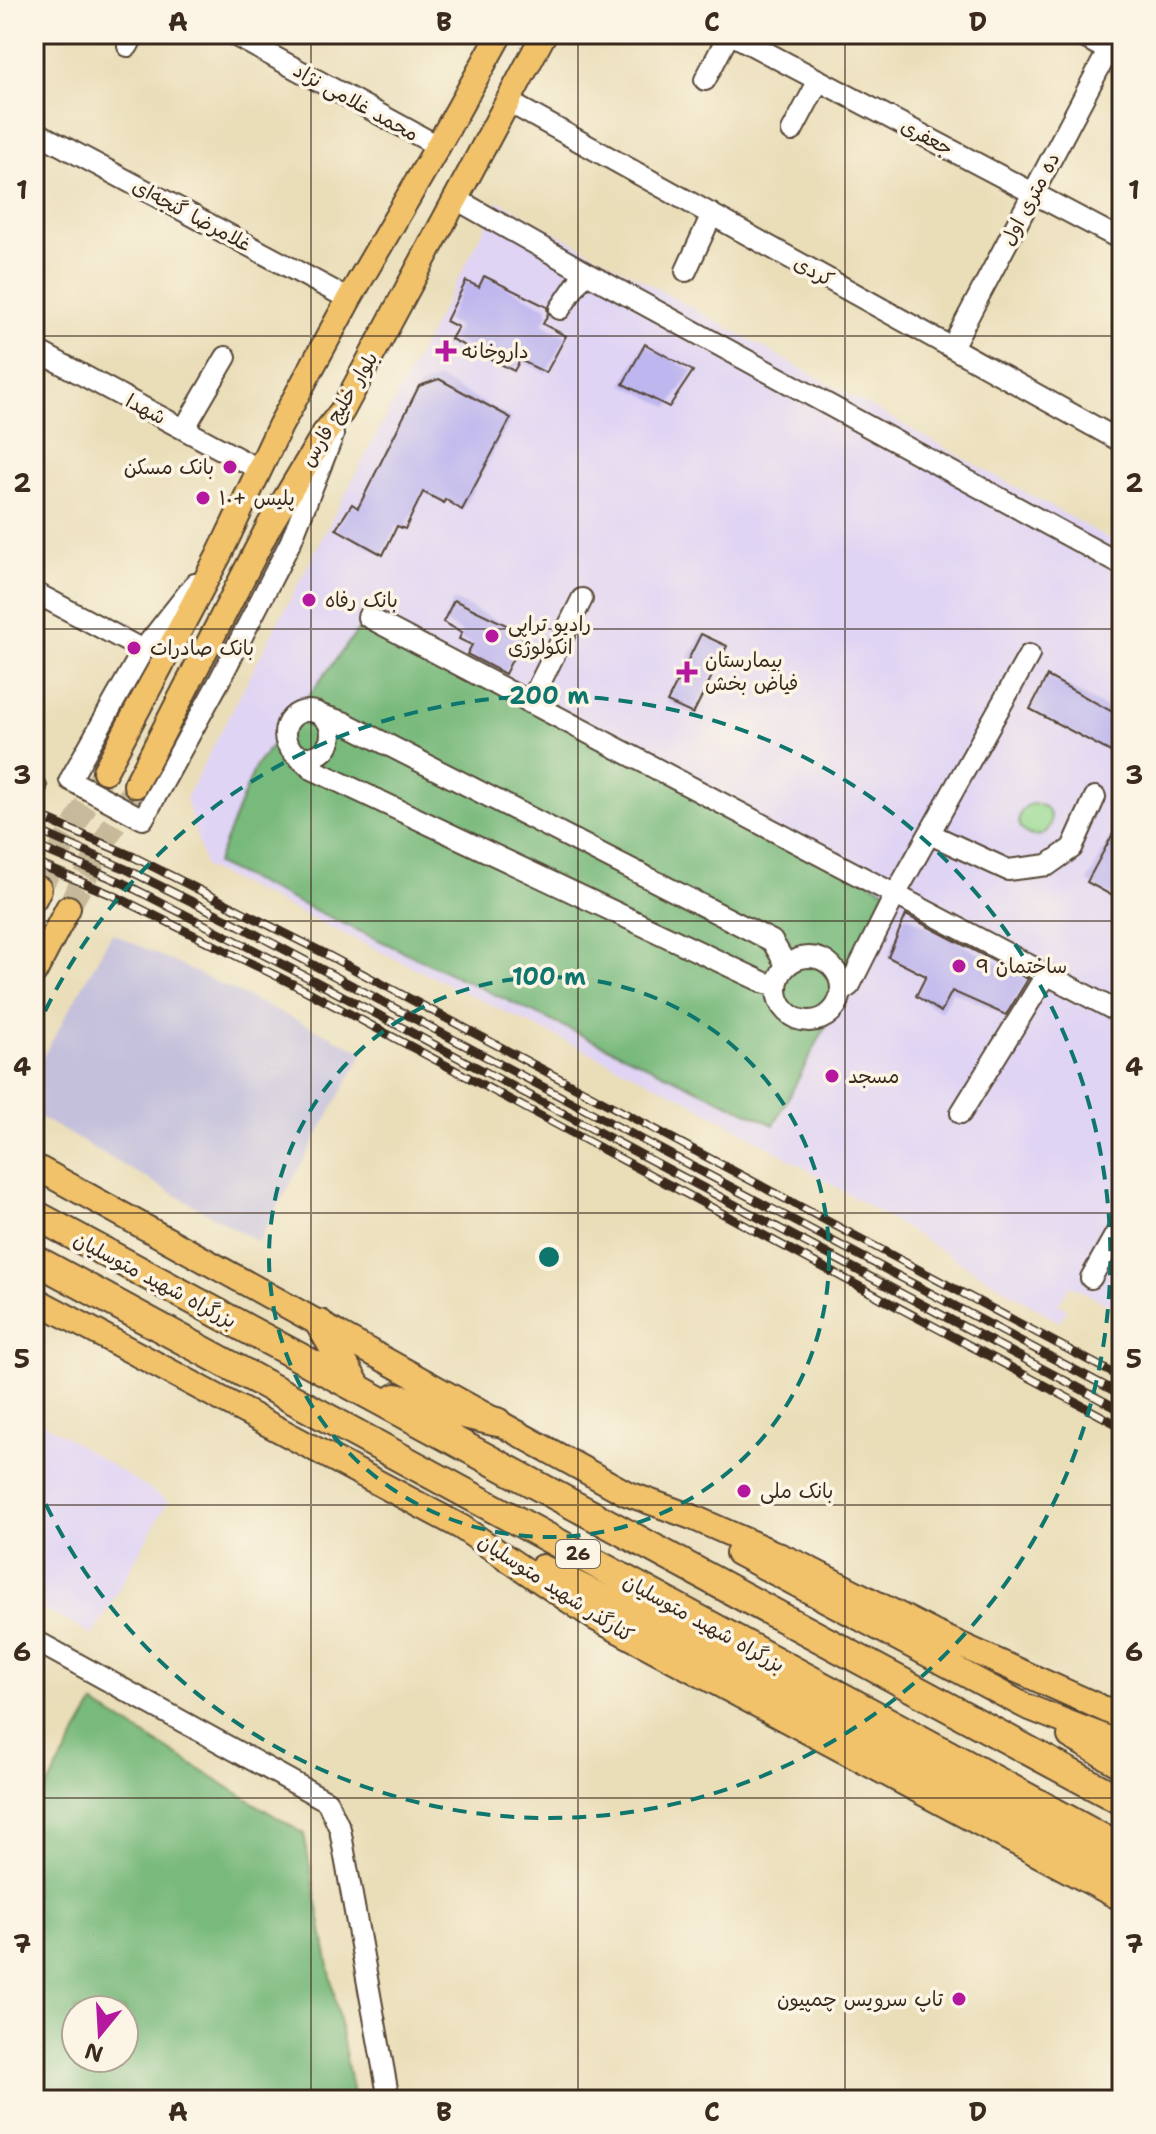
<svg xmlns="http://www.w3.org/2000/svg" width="1156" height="2134" viewBox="0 0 1156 2134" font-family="'Shantell Sans','Playpen Sans Arabic',sans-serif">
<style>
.built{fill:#e0d4f4}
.industrial{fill:#c4c0db}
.green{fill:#95d991;stroke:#688258;stroke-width:2}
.forest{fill:#78b97b;stroke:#5a724c;stroke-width:2;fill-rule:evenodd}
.building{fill:#beb6ee}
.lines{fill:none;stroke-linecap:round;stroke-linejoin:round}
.major-tunnel{stroke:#c7ba9a;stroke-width:24;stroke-dasharray:24 12;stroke-linecap:butt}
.minor-casing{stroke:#554535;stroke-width:24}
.major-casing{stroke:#554535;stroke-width:28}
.highway-casing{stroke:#554535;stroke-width:32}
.minor{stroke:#fff;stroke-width:20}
.major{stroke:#f2c26a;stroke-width:24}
.highway{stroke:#f2c26a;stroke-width:28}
.rail-casing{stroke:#3b2a1e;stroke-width:9}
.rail{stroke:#fcf5e5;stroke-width:6;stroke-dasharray:18;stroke-linecap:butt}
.minor-bridge-casing{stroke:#554535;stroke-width:24;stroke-linecap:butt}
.minor-bridge{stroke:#fff;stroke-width:20}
.grid{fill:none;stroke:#3b2a1e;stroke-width:2;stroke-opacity:0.55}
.ring{fill:none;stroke:#0f766e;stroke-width:4;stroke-dasharray:14 10}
.poi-dot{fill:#b5179e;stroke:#fcf5e5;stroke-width:3}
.labels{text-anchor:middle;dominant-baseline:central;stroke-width:7;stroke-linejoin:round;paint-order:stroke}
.shield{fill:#fcf5e5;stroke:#75675a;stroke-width:2}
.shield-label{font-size:18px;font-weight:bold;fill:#3b2a1e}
.street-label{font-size:20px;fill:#3b2a1e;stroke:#fcf5e5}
.poi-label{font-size:20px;fill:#3b2a1e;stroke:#fcf5e5;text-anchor:start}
.centre{fill:#0f766e;stroke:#fcf5e5;stroke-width:4}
.ring-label{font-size:24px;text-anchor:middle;font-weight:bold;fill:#0f766e;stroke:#fcf5e5;stroke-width:7;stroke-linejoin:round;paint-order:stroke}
.neatline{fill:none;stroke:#3b2a1e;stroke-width:3}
.grid-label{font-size:26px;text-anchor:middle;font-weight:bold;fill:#3b2a1e}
</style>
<rect width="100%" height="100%" fill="#fcf5e5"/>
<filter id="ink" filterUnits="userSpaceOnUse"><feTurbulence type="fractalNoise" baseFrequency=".0125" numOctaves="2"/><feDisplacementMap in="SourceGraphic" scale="16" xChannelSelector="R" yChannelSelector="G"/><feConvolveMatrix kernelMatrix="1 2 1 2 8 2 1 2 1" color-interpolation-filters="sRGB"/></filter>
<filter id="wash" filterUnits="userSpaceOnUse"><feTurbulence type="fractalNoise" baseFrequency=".006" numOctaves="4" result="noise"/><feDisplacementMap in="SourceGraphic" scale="32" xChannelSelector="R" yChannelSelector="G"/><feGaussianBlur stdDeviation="1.8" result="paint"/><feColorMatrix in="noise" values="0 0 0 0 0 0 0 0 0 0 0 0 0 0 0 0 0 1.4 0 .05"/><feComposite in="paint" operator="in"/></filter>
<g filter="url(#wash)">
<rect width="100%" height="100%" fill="#eadeb9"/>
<path class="built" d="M 499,201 L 1122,546 L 1122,1311 L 1070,1285 L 1058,1304 L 1067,1309 L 1060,1322 L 810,1171 L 690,1101 L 205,867 L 186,798 Z
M 34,1417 L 168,1501 L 93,1635 L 34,1605 Z"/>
<path class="industrial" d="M 112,933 L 364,1052 L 258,1242 L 34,1114 L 34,1073 Z"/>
<path class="green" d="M1019 820a16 16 0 1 1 32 0a16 16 0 1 1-32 0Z"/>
<path class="forest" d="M 368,617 L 895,895 L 774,1125 L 216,864 L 255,767 Z
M 94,1704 L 304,1834 L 354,2100 L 34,2100 L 34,1810 ZM 76,2010 L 124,2010 L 124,2058 L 76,2058 Z"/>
<g id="blocks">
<path class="building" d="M 484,276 L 547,307 L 548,314 L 543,324 L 566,336 L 546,373 L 520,360 L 514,371 L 451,339 L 458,327 L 446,321 L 466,281 L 479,287 Z
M 645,344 L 693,371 L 669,407 L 623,384 Z
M 439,379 L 511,418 L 462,510 L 445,499 L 444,503 L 423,492 L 405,529 L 397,526 L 383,555 L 336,529 L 352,504 L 358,508 L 419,386 Z
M 454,600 L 525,634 L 505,674 L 467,654 L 472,645 L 459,639 L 462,632 L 443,622 Z
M 701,634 L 727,646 L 693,714 L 667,702 Z
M 1047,676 L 1122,717 L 1122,758 L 1030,709 Z
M 1122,817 L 1122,901 L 1087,882 Z
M 906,915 L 1028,979 L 1006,1015 L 952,991 L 941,1012 L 916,996 L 926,976 L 888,957 Z"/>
</g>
</g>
<g filter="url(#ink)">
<use href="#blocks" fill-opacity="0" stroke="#554535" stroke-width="2"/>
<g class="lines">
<path class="major-tunnel" d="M 39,889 L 105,771
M 68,908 L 136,785"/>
<defs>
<path id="minor" d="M 232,34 L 438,146
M 731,34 L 1122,240
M 1078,34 L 1122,58
M 128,46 L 134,34
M 705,80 L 729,34
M 507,101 L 1122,442
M 34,131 L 349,299
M 792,131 L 819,80
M 456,199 L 585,272 L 1122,565
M 686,271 L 712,214
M 560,309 L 585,272
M 952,347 L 1117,34
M 34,349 L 258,469
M 184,429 L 226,357
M 34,592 L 143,650 L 195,584
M 368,617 L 1122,1014
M 217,685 L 291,541 L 333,435
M 530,703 L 582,599
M285 734a23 23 0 1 1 46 0a23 23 0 1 1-46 0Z
M 321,715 L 343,722 L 772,941 L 787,966
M 293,752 L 312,769 L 765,983 L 777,984
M 34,786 L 36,787
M 930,834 L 1008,870 L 1048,865 L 1072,848 L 1095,797
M777 989a32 32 0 1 1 64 0a32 32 0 1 1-64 0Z
M 841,992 L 850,985 L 895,895 L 1029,655
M 961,1113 L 1046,975
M 1091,1278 L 1122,1223
M 34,1640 L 327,1801 L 340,1829 L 389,2100"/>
<path id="major" d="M 105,771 L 219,555 L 280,426 L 349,299 L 438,146 L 500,34
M 136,785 L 269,526 L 324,434 L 342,411 L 544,34
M 34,899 L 39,889
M 34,973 L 68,908
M 34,1166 L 626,1493 L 692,1517 L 801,1565 L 934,1633 L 1122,1717
M 34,1299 L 461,1527 L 595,1618 L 1122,1899
M 738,1553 L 1025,1706 L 1122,1744
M 542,1567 L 616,1603 L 1122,1874
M 1070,1736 L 1122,1766"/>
<path id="highway" d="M 34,1214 L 1122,1801
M 34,1259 L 1122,1849
M 320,1324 L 357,1387
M 396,1398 L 497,1422"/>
</defs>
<use href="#minor" class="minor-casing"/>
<use href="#major" class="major-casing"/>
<use href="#highway" class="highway-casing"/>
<use href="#minor" class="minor"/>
<use href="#major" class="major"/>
<use href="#highway" class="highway"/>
<defs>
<path id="rail" d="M 34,814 L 134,857 L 320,951 L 1122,1378
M 34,829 L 128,870 L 229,920 L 1122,1395
M 34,845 L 123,883 L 309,978 L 1122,1411
M 34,862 L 117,897 L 305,990 L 1122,1427"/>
</defs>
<use href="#rail" class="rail-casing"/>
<use href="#rail" class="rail"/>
<defs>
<path id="minor-bridge" d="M 143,650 L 70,780 L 143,819 L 217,685"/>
</defs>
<use href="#minor-bridge" class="minor-bridge-casing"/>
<use href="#minor-bridge" class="minor-bridge"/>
</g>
</g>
<path class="grid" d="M 311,34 L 311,2100M 578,34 L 578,2100M 845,34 L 845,2100M 34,336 L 1122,336M 34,629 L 1122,629M 34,921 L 1122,921M 34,1213 L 1122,1213M 34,1505 L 1122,1505M 34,1798 L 1122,1798"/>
<g class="ring">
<circle cx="549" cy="1257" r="280"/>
<path d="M35 1033A561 561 0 1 1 35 1481"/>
</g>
<g class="poi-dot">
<path d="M442 339h8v8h8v8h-8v8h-8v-8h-8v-8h8z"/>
<circle cx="230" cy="467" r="8"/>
<circle cx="203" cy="498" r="8"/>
<circle cx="309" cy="600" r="8"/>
<circle cx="492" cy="636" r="8"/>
<circle cx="134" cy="648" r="8"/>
<path d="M683 660h8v8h8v8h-8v8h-8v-8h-8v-8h8z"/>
<circle cx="959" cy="966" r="8"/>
<circle cx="832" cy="1076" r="8"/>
<circle cx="744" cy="1491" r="8"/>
<circle cx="959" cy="1999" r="8"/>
</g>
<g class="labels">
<rect class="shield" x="556" y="1540" width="44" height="28" rx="6"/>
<g class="shield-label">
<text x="578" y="1554">26</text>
</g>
<g class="street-label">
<text transform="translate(356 102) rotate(29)">محمد غلامی نژاد</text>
<text transform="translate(927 137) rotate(28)">جعفری</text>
<text transform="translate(1030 199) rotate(-62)">ده متری اول</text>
<text transform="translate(192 215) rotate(28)">غلامرضا گنجه‌ای</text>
<text transform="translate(814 271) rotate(29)">کردی</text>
<text transform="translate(146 409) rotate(28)">شهدا</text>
<text transform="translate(339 409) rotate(-59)">بلوار خلیج فارس</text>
<text transform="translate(155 1280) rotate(28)">بزرگراه شهید متوسلیان</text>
<text transform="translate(556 1588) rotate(33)">کنارگذر شهید متوسلیان</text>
<text transform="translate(704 1623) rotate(29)">بزرگراه شهید متوسلیان</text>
</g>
<g class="poi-label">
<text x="462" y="351">داروخانه</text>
<text x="214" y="467" text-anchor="end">بانک مسکن</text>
<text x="219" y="498">پلیس +۱۰</text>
<text x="325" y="600">بانک رفاه</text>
<text x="508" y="624">رادیو تراپی<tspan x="508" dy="23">انکولوژی</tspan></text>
<text x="150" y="648">بانک صادرات</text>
<text x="705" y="660">بیمارستان<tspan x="705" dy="23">فیاض بخش</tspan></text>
<text x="975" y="966">ساختمان 9</text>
<text x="848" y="1076">مسجد</text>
<text x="760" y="1491">بانک ملی</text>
<text x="943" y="1999" text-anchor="end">تاپ سرویس چمپیون</text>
</g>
</g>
<circle cx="549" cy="1257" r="12" class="centre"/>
<g class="ring-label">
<text x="549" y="704">200 m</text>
<text x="549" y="985">100 m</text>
</g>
<rect width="1156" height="2134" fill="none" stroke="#fcf5e5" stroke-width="88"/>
<g transform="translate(100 2034) rotate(198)"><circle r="38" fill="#fcf5e5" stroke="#afa495" stroke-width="2"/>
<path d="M0-6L14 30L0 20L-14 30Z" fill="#b5179e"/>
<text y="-12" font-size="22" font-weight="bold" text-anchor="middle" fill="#3b2a1e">N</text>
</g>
<rect x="44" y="44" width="1068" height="2046" class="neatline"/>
<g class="grid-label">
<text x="178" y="31">A</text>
<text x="444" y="31">B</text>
<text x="712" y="31">C</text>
<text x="978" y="31">D</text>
<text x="22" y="199">1</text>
<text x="1134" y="199">1</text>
<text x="22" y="492">2</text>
<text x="1134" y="492">2</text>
<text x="22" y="784">3</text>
<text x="1134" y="784">3</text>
<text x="22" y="1076">4</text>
<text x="1134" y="1076">4</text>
<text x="22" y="1368">5</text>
<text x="1134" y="1368">5</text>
<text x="22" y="1661">6</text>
<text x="1134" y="1661">6</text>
<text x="22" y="1953">7</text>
<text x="1134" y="1953">7</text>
<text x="178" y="2121">A</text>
<text x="444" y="2121">B</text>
<text x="712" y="2121">C</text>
<text x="978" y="2121">D</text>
</g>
</svg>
